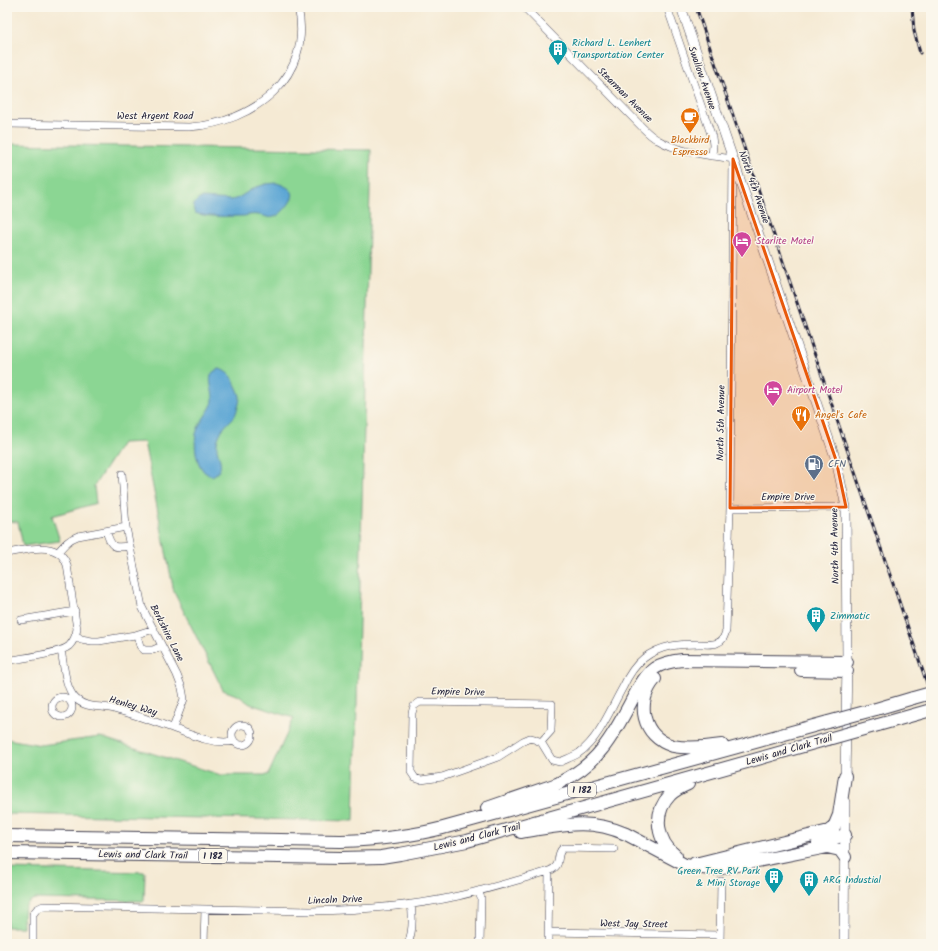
<svg xmlns="http://www.w3.org/2000/svg" width="938" height="951" viewBox="0 0 938 951" font-family="Kalam,sans-serif">
<style>
.green{fill:#8bd693;stroke:#567c67}
.water{fill:#5ca6d4;stroke:#3f6488}
.lines{fill:none;stroke-linecap:round;stroke-linejoin:round}
.minor-casing{stroke:#424052;stroke-width:8}
.secondary-casing{stroke:#424052;stroke-width:10}
.motorway-casing{stroke:#424052;stroke-width:14}
.minor{stroke:#fff;stroke-width:7}
.secondary{stroke:#fff;stroke-width:9}
.motorway{stroke:#fff;stroke-width:12}
.rail-casing{stroke:#22223b;stroke-width:3}
.rail{stroke:#fbf7ec;stroke-width:1.5;stroke-dasharray:4.5;stroke-linecap:butt}
.motorway-bridge-casing{stroke:#424052;stroke-width:14;stroke-linecap:butt}
.motorway-bridge{stroke:#fff;stroke-width:12}
.marked{fill:#e8590c;fill-opacity:0.2;stroke:#e8590c;stroke-width:3;stroke-linejoin:round}
.labels{text-anchor:middle;dominant-baseline:central;stroke-width:3;stroke-linejoin:round;paint-order:stroke}
.shield{fill:#fbf7ec;stroke:#636270;stroke-width:1}
.shield-label{font-size:9px;font-weight:bold;fill:#22223b}
.culture-label{font-size:10px;fill:#0d838f;stroke:#fbf7ec;text-anchor:start}
.street-label{font-size:10px;fill:#22223b;stroke:#fbf7ec}
.food-label{font-size:10px;fill:#c56008;stroke:#fbf7ec}
.hotel-label{font-size:10px;fill:#b23c85;stroke:#fbf7ec;text-anchor:start}
.service-label{font-size:10px;fill:#4e5e75;stroke:#fbf7ec;text-anchor:start}
</style>
<rect width="100%" height="100%" fill="#fbf7ec"/>
<filter id="ink" filterUnits="userSpaceOnUse"><feTurbulence type="fractalNoise" baseFrequency=".025" numOctaves="2"/><feDisplacementMap in="SourceGraphic" scale="8" xChannelSelector="R" yChannelSelector="G"/><feConvolveMatrix kernelMatrix="1 2 1 2 8 2 1 2 1" color-interpolation-filters="sRGB"/></filter>
<filter id="wash" filterUnits="userSpaceOnUse"><feTurbulence type="fractalNoise" baseFrequency=".012" numOctaves="4" result="noise"/><feDisplacementMap in="SourceGraphic" scale="16" xChannelSelector="R" yChannelSelector="G"/><feGaussianBlur stdDeviation="0.9" result="paint"/><feColorMatrix in="noise" values="0 0 0 0 0 0 0 0 0 0 0 0 0 0 0 0 0 1.4 0 .05"/><feComposite in="paint" operator="in"/></filter>
<g filter="url(#wash)">
<rect width="100%" height="100%" fill="#f5ead4"/>
<path class="green" d="M 7,144 L 371,150 L 354,821 L 7,814 L 7,739 L 41,745 L 100,737 L 221,775 L 268,775 L 294,718 L 250,704 L 239,696 L 223,690 L 174,592 L 144,442 L 122,443 L 94,486 L 96,503 L 52,516 L 60,541 L 23,546 L 18,522 L 7,521 Z
M 7,869 L 145,872 L 144,901 L 35,899 C 22,903 23,915 23,927 L 7,927 Z"/>
<path class="water" d="M 277,183 C 282,185 289,187 292,192 C 296,199 280,216 274,217 C 268,219 264,215 259,215 C 254,214 248,215 244,216 C 228,216 210,218 195,213 C 191,207 195,201 201,198 L 232,200 L 238,198 L 254,188 L 266,184 Z
M 220,369 C 228,372 232,377 235,384 C 237,388 239,392 240,396 C 240,402 237,412 234,417 C 226,425 219,431 217,443 C 215,455 229,468 212,476 C 208,474 204,473 202,469 C 195,460 193,438 198,428 C 201,420 211,410 213,401 C 214,390 203,372 220,369 Z"/>
</g>
<g filter="url(#ink)">
<g class="lines">
<defs>
<path id="minor" d="M 524,7 L 639,124 C 645,130 650,136 658,140 C 680,153 709,155 733,159 L 730,508 L 726,631 C 724,637 723,641 717,643 C 712,645 705,644 699,644 C 679,644 661,645 644,658 C 634,666 628,676 623,687 C 611,708 599,739 579,753 C 573,757 566,759 560,762 L 552,760 L 541,742 L 534,739 L 530,738 L 523,741 L 498,757 L 442,777 L 421,780 L 415,778 L 411,772 L 412,713 L 414,706 L 420,702 L 552,704 L 551,729 L 551,731 L 541,742
M 667,7 L 712,137 L 713,145 L 712,156
M 7,124 L 189,127 C 254,123 314,77 298,7
M 122,474 L 126,527 L 142,607 L 177,675 L 182,688 L 184,699 L 173,728
M 730,508 L 846,507
M 106,531 C 112,548 112,548 130,546
M 58,552 C 64,545 69,539 78,536 L 126,527
M 7,553 C 26,550 59,539 67,565 L 77,629 C 76,635 74,641 69,646 C 60,654 20,658 7,661
M 21,620 L 75,611
M 76,635 L 81,639 L 92,641 L 99,641 L 135,635 L 154,629
M 137,635 L 140,646 L 144,650 L 153,650 L 162,646
M 61,650 C 64,665 65,689 76,699 C 87,709 101,705 114,709 C 134,714 153,721 172,728 C 191,735 214,745 234,741
M52 707a10 10 0 1 1 20 0a10 10 0 1 1-20 0Z
M232 735a10 10 0 1 1 20 0a10 10 0 1 1-20 0Z
M 478,891 L 481,898 L 480,944
M 548,932 L 720,935
M 33,944 L 33,914 L 37,909 L 43,906 L 310,911 C 360,910 410,907 458,896 C 489,889 519,880 549,871 C 564,865 554,856 563,848 L 614,849
M 204,944 L 205,909
M 408,944 C 413,931 413,918 411,904
M 548,944 L 549,871
M 720,944 L 721,881"/>
<path id="secondary" d="M 681,7 L 836,460 L 846,507 L 847,662 L 845,781
M 844,944 L 845,802"/>
<path id="motorway" d="M 801,670 L 847,671
M 655,679 C 635,702 642,737 673,746 C 687,749 708,747 722,745
M 876,709 L 913,698
M 878,725 L 931,710
M 487,808 L 557,784 C 575,775 591,764 603,748 C 615,733 624,715 633,698 C 639,687 645,675 655,668 C 663,663 672,661 682,660 L 847,662
M 521,832 C 560,826 588,817 626,834 L 685,865 L 702,868 L 711,869 L 722,868 L 827,847 L 840,850 L 845,857
M 7,836 L 341,841 C 377,840 408,837 443,828 L 828,722
M 818,843 L 845,835
M 7,853 L 341,858 L 381,857 L 400,854 L 467,841 L 828,739
M 676,856 C 657,841 652,814 670,795 C 675,790 681,787 688,784
M 695,863 L 699,863 L 829,831 L 834,827 L 839,815 L 845,776"/>
</defs>
<use href="#minor" class="minor-casing"/>
<use href="#secondary" class="secondary-casing"/>
<use href="#motorway" class="motorway-casing"/>
<use href="#minor" class="minor"/>
<use href="#secondary" class="secondary"/>
<use href="#motorway" class="motorway"/>
<defs>
<path id="rail" d="M 696,7 L 931,695
M 912,7 L 914,31 L 920,53"/>
</defs>
<use href="#rail" class="rail-casing"/>
<use href="#rail" class="rail"/>
<defs>
<path id="motorway-bridge" d="M 913,698 L 931,693
M 828,722 L 876,709
M 828,739 L 878,725"/>
</defs>
<use href="#motorway-bridge" class="motorway-bridge-casing"/>
<use href="#motorway-bridge" class="motorway-bridge"/>
</g>
</g>
<path class="marked" d="M 733,159 L 836,460 L 846,507 L 730,508 Z"/>
<defs>
<symbol id="building-pin" viewBox="-11 -11 22 30"><path d="M0 17L-7.5 6A9.5 9.5 0 1 1 7.5 6Z" fill="#0f9aa8" stroke="#fbf7ec"/><path d="M-4-6H4V6H1V3H-1V6H-4ZM-2.5-4.3h1.7v1.8h-1.7ZM.8-4.3h1.7v1.8H.8ZM-2.5-1h1.7V.8h-1.7ZM.8-1h1.7V.8H.8Z" fill="#fff"/></symbol>
<symbol id="cafe-pin" viewBox="-11 -11 22 30"><path d="M0 17L-7.5 6A9.5 9.5 0 1 1 7.5 6Z" fill="#e8710a" stroke="#fbf7ec"/><path d="M-5.5-4.5H6V0H3Q3 3.5 0 3.5H-2.5Q-5.5 3.5-5.5 0ZM3-3.2v2h1.7v-2ZM-6 4.5H4V6H-6Z" fill="#fff"/></symbol>
<symbol id="hotel-pin" viewBox="-11 -11 22 30"><path d="M0 17L-7.5 6A9.5 9.5 0 1 1 7.5 6Z" fill="#d1479c" stroke="#fbf7ec"/><path d="M-6-4.5h1.5V1H6V5H4.5V3h-9V5H-6ZM-4 0a1.8 1.8 0 1 1 3.6 0ZM.5 0V-2.5h3Q6-2.5 6 0Z" fill="#fff"/></symbol>
<symbol id="restaurant-pin" viewBox="-11 -11 22 30"><path d="M0 17L-7.5 6A9.5 9.5 0 1 1 7.5 6Z" fill="#e8710a" stroke="#fbf7ec"/><path d="M-5-6h1v4h1v-4h1v4h1v-4h1v5L-1.5 .5V6h-2V.5L-5-1ZM5-6V6H3V1.5H1.5Q1.5-4 5-6Z" fill="#fff"/></symbol>
<symbol id="fuel-pin" viewBox="-11 -11 22 30"><path d="M0 17L-7.5 6A9.5 9.5 0 1 1 7.5 6Z" fill="#5c6f8a" stroke="#fbf7ec"/><path d="M-5.5-6h7V0h2V4h1.3V-2.5L3-4.5l.8-.8L6-3V5H2.5V1h-1V6h-7ZM-4.2-4.7v3.2H.2V-4.7Z" fill="#fff"/></symbol>
</defs>
<g fill-rule="evenodd">
<use href="#building-pin" x="547" y="38" width="22" height="30"/>
<use href="#cafe-pin" x="679" y="106" width="22" height="30"/>
<use href="#hotel-pin" x="731" y="230" width="22" height="30"/>
<use href="#hotel-pin" x="762" y="379" width="22" height="30"/>
<use href="#restaurant-pin" x="790" y="404" width="22" height="30"/>
<use href="#fuel-pin" x="803" y="453" width="22" height="30"/>
<use href="#building-pin" x="805" y="605" width="22" height="30"/>
<use href="#building-pin" x="763" y="866" width="22" height="30"/>
<use href="#building-pin" x="798" y="869" width="22" height="30"/>
</g>
<g class="labels">
<g class="shield">
<rect x="568" y="783" width="28" height="14" rx="3"/>
<rect x="199" y="849" width="28" height="14" rx="3"/>
</g>
<g class="shield-label">
<text x="582" y="790">I 182</text>
<text x="213" y="856">I 182</text>
</g>
<g class="culture-label">
<text x="572" y="43">Richard L. Lenhert<tspan x="572" dy="12">Transportation Center</tspan></text>
<text x="830" y="616">Zimmatic</text>
<text x="760" y="871" text-anchor="end">Green Tree RV Park<tspan x="760" dy="12">&amp; Mini Storage</tspan></text>
<text x="823" y="880">ARG Industial</text>
</g>
<g class="street-label">
<text transform="translate(702 78) rotate(71)">Swallow Avenue</text>
<text transform="translate(625 95) rotate(45)">Stearman Avenue</text>
<text x="155" y="116">West Argent Road</text>
<text transform="translate(754 187) rotate(71)">North 4th Avenue</text>
<text transform="translate(721 423) rotate(-89)">North 5th Avenue</text>
<text x="788" y="497">Empire Drive</text>
<text transform="translate(835 546) rotate(-91)">North 4th Avenue</text>
<text transform="translate(167 633) rotate(63)">Berkshire Lane</text>
<text transform="translate(458 692) rotate(1)">Empire Drive</text>
<text transform="translate(133 706) rotate(16)">Henley Way</text>
<text transform="translate(789 750) rotate(-16)">Lewis and Clark Trail</text>
<text transform="translate(477 837) rotate(-14)">Lewis and Clark Trail</text>
<text transform="translate(143 855) rotate(1)">Lewis and Clark Trail</text>
<text transform="translate(335 900) rotate(-2)">Lincoln Drive</text>
<text transform="translate(634 924) rotate(1)">West Jay Street</text>
</g>
<g class="food-label">
<text x="690" y="140">Blackbird<tspan x="690" dy="12">Espresso</tspan></text>
<text x="815" y="415" text-anchor="start">Angel's Cafe</text>
</g>
<g class="hotel-label">
<text x="756" y="241">Starlite Motel</text>
<text x="787" y="390">Airport Motel</text>
</g>
<g class="service-label">
<text x="828" y="464">CFN</text>
</g>
</g>
<rect width="938" height="951" fill="none" stroke="#fbf7ec" stroke-width="24"/>
</svg>
